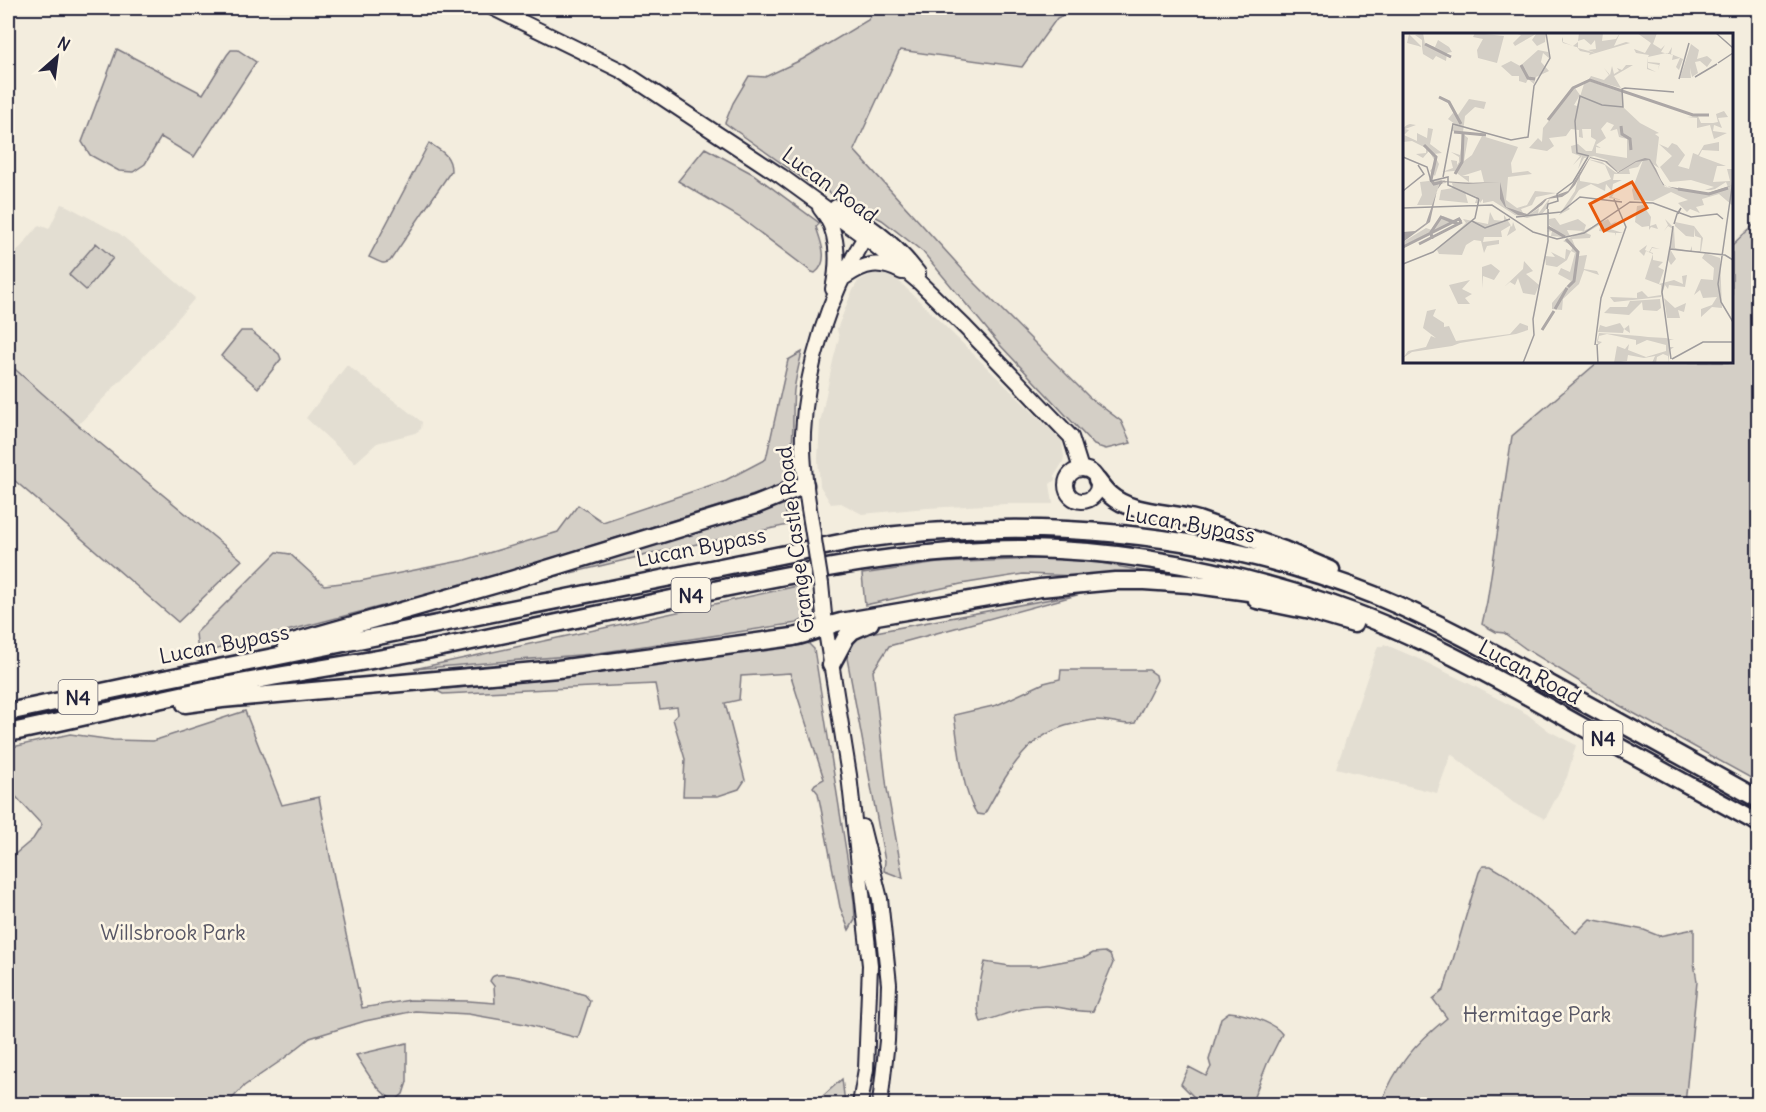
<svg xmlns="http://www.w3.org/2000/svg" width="1766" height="1112" viewBox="0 0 1766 1112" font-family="Delius,sans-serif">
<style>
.built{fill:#e3ded2}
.green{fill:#d4cfc6;stroke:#7b7880;stroke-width:1.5}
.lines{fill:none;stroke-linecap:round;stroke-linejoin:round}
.secondary-casing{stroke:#22223b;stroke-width:18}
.trunk-casing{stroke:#22223b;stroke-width:21}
.secondary{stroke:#fcf5e5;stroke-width:14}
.trunk{stroke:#fcf5e5;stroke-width:16}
.secondary-bridge-casing{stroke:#22223b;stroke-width:18;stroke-linecap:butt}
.secondary-bridge{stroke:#fcf5e5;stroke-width:14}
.labels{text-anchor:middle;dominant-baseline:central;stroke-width:5;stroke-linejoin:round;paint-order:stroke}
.shield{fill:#fcf5e5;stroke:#63616e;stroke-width:1.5}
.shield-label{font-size:20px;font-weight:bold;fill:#22223b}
.street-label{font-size:21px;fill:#22223b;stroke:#fcf5e5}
.park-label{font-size:21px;fill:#575665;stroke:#fcf5e5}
.inset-river{fill:none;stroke:#aca7a6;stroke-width:3}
.inset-road{fill:none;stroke:#9f9c9d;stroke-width:1.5}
.view{fill:#e8590c;fill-opacity:0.15;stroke:#e8590c;stroke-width:3}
.inset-edge{fill:none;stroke:#22223b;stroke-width:3}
</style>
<rect width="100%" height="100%" fill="#f3edde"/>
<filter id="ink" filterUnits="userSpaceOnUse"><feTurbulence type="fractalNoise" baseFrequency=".0167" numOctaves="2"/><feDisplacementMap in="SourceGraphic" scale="12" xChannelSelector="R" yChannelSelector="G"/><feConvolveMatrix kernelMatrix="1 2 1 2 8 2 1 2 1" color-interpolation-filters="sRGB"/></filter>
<g filter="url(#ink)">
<path class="built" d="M 61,204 L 67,206 L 120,234 L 195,298 L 162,337 L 78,425 L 8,363 L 8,253 L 16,251 L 21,247 L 39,225 L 49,229 Z
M 882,273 L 894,277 L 902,284 L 1062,441 L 1064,457 L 1063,462 L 1055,475 L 1055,480 L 1050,484 L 1053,504 L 1006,504 L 927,508 L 862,514 L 841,503 L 831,504 L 820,486 L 818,459 L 820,423 L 833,361 L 839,338 L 837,329 L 851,294 L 858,281 L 872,274 Z
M 347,365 L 422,422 L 421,429 L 415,433 L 377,443 L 355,463 L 306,418 Z
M 1384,644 L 1419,659 L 1468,683 L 1527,714 L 1549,731 L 1576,745 L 1567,777 L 1545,819 L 1514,803 L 1451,754 L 1437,793 L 1336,768 L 1378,646 L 1383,646 Z"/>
<path class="green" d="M 877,8 L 1078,8 L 1057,18 L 1022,67 L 900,50 L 854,150 L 973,281 L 1089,397 L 1121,421 L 1131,443 L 1106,449 L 1094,445 L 1000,345 L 923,252 L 882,220 L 808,182 L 725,123 L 733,103 L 749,76 L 765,77 L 803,59 L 868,20 Z
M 117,49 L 203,94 L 227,55 L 231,50 L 238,50 L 256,62 L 194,157 L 161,137 L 145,164 L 133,172 L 119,171 L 90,155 L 82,142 Z
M 429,143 C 441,151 451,155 451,171 L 390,261 C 383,266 376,260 369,257 Z
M 705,148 L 753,174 L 818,222 L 819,224 L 816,227 C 821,242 830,262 815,273 L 812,272 L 739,217 L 678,181 Z
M 1758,221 L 1758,782 L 1608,699 L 1526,649 L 1511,638 L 1504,633 L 1496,632 L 1482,624 L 1487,602 L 1512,436 L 1598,362 L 1732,362 L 1732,245 Z
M 96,243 L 113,258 L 86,290 L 69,275 Z
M 241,331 L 251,331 L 279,354 L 281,359 L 258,388 L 221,356 Z
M 802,352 C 799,364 796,377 794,390 C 791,419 798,464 779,487 L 475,582 L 198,654 L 196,633 L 277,552 L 290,554 L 324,585 L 360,581 L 465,560 L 558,532 L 578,505 L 603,522 L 726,480 L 766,459 L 788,360 Z
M 8,363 L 78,425 L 242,560 L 178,622 L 14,480 L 8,486 Z
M 784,502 L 788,525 L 659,552 L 499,590 Z
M 1062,558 L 1091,561 L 1188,580 L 1023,574 L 961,584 L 865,605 L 862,574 L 938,563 Z
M 802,585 L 806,607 L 806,618 L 797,623 L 591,654 L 414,669 Z
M 1088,592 L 889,646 L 873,671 L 887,789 L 903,878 L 884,871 L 885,861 L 847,658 L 853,641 L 865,634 Z
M 808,643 L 814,649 L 854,901 L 855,920 L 849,930 L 840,907 L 818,793 L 813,787 L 815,784 L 824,779 L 790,673 L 741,676 L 739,700 L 725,703 L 745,780 L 739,789 L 718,796 L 683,796 L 685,759 L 673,719 L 678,714 L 677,707 L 660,709 L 655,684 L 443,694 L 435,690 L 560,678 Z
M 1061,670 L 1149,670 L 1156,675 L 1157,680 L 1135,723 L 1129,724 C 1118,723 1107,720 1096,720 C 1089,720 1081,723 1073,724 C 1025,734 1006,776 984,815 L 977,814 C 962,793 958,741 954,715 L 997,705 L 1044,683 L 1060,679 Z
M 245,711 L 282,805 L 319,797 L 336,888 L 362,1008 L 410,1000 L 469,1001 L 495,1003 L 494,986 L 490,981 C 492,977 492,976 497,975 C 513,972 567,990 585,995 L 590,1001 L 578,1038 L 525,1024 L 468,1014 L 415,1011 L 365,1021 L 310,1038 L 282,1060 L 244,1086 L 227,1104 L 8,1104 L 8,860 L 33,839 L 42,825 L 8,788 L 8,748 L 70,734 L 113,740 L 153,741 Z
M 1483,866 L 1491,866 L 1508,876 L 1576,933 L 1590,919 L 1644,930 L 1659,936 L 1694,929 L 1694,962 L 1697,982 L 1685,1104 L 1381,1104 C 1395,1066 1416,1043 1447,1018 L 1433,999 L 1444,990 L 1479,872 Z
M 1105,952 L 1110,955 L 1113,963 L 1093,1011 C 1082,1014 1060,1006 1046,1006 C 1022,1006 1003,1016 981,1022 C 974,1008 981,977 985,962 L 1010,966 L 1038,966 L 1086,957 L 1093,953 Z
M 1229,1012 C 1243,1013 1274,1022 1282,1034 L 1267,1064 L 1251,1104 L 1201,1104 L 1181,1084 L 1189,1067 L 1206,1076 L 1211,1067 L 1209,1060 L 1221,1018 Z
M 407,1043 L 407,1082 L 403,1094 L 395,1101 C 377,1092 367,1072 356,1055 Z
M 842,1079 L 845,1103 L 848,1103 L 848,1104 L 814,1104 Z"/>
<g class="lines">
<defs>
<path id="secondary" d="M 493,8 L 622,71 L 781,176 L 865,237 L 919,282 L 965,327 L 1071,437 L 1081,469
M 836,207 C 868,222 897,246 918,273
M 820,208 C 839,229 839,262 833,289
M 845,277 C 865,263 879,260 902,272
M1066 485a16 16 0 1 1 32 0a16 16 0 1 1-32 0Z
M 811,521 C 806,492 802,463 803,433 C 806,365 829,295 865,237
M 821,584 L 825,625 L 849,775 L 870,965 L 866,1069 L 860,1104
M 862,827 L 880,899 L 889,984 L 887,1041 L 880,1104"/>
<path id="trunk" d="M 1097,480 C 1101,485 1105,491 1110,495 C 1131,514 1171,512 1198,520 L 1284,550 L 1331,570
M 1257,600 L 1310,611 L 1354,624
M 286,644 L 511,580 L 756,505 L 805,485
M 831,665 L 846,637 L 852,631 L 870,623
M 185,704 L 222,699 L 558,669 L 793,637 C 810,634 824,626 841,622 L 1040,588 L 1115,581 L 1144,581 L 1189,584 L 1271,595
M 8,712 L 149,682 L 855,540 C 1029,516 1210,529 1374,595 C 1437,621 1496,654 1555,687 C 1623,724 1691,761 1758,799
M 8,733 C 76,719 145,702 214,688 C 298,671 383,660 467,642 C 551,624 635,606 719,589 C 820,568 924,548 1028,549 C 1118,550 1213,568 1299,594 C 1399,623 1491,675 1581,726 C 1640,759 1700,791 1758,823"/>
</defs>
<use href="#secondary" class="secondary-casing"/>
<use href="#trunk" class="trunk-casing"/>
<use href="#secondary" class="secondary"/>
<use href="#trunk" class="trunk"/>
<defs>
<path id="secondary-bridge" d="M 811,521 L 821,584"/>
</defs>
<use href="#secondary-bridge" class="secondary-bridge-casing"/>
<use href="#secondary-bridge" class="secondary-bridge"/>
</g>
</g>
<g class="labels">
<g class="shield">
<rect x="671.5" y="578" width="39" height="34" rx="4.5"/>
<rect x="58.5" y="680" width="39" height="34" rx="4.5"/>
<rect x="1583.5" y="721" width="39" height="34" rx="4.5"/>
</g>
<g class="shield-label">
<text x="691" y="595">N4</text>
<text x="78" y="697">N4</text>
<text x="1603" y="738">N4</text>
</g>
<g class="street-label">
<text transform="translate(830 185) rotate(36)">Lucan Road</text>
<text transform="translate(1190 524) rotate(10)">Lucan Bypass</text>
<text transform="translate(795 540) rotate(-97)">Grange Castle Road</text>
<text transform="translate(701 547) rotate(-11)">Lucan Bypass</text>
<text transform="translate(224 644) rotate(-11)">Lucan Bypass</text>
<text transform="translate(1530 672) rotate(28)">Lucan Road</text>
</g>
<g class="park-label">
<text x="173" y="932">Willsbrook Park</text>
<text x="1537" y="1014">Hermitage Park</text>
</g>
</g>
<g transform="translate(1403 33)">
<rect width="330" height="330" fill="#f3edde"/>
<path d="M 20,0 L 22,11 L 32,14 L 35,7 L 46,14 L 49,19 L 44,20 L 43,28 L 33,23 L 30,27 L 20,21 L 19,14 L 4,10 L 6,1 L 19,14 L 19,7 L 12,2 ZM 72,0 L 101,3 L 94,30 L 75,25 L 74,17 L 80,6 L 70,4 ZM 111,0 L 143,0 L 142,9 L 134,13 L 129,7 L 133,1 L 112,13 L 110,10 L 118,2 ZM 176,0 L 200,0 L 199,8 L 213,6 L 217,0 L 211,13 L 223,9 L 227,10 L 186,22 L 187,20 L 177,18 L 174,14 L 173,14 L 164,11 L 160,10 L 159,8 L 159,6 L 160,4 L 160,9 L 170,13 L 175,9 L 175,15 L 193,20 L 185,17 L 193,16 L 192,7 L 188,12 L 181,6 L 175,8 ZM 234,0 L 254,0 L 250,11 L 258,16 L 262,12 L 258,19 L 265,21 L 269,14 L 268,21 L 280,26 L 276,37 L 273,34 L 277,25 L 269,27 L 270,22 L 263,20 L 245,24 L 245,29 L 257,30 L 255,37 L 256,32 L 245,30 L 245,35 L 253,39 L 244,36 L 245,24 L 246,22 L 233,20 L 231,16 L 242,20 L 248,10 ZM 288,11 L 296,17 L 294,26 L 304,23 L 309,27 L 304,34 L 297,28 L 292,29 L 295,40 L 289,44 L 287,35 L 288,45 L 277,45 ZM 135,17 L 145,19 L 147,26 L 140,20 L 138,29 L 146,38 L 133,44 L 131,51 L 125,46 L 123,50 L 116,48 L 116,43 L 109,43 L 98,33 L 108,28 L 117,33 ZM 223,32 L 230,32 L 211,43 L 218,55 L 186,46 L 188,43 L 201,47 L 206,42 L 201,35 L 207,42 L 209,33 L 211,41 L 216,38 L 214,35 L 219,37 ZM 186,48 L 219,59 L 220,74 L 237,90 L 256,100 L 252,101 L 256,104 L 253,130 L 256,135 L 248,130 L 262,154 L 307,161 L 325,154 L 323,149 L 312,156 L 308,157 L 302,157 L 311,154 L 288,147 L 267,149 L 257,134 L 269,123 L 256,111 L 265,115 L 269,110 L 274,112 L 282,122 L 275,133 L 286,136 L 290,120 L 295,122 L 301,112 L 316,109 L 316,118 L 299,117 L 296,123 L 323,133 L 314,133 L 310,149 L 327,148 L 324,136 L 330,136 L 330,173 L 316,161 L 299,166 L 301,172 L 293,174 L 297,180 L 287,176 L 284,179 L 275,170 L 285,167 L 268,159 L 250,168 L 231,167 L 229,157 L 240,127 L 235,134 L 226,136 L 227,141 L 211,141 L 210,147 L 219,147 L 210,151 L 209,157 L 213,157 L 209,164 L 219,167 L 206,165 L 208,157 L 203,151 L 202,158 L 188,151 L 176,157 L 165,174 L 167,176 L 156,182 L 172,158 L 177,137 L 177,148 L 195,151 L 208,146 L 202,132 L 184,126 L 199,129 L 212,139 L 214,140 L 219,138 L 213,138 L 204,127 L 191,123 L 181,125 L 175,136 L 179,123 L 170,132 L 177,123 L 169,120 L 168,113 L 175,111 L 183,118 L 189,118 L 193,107 L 188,104 L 188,96 L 179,96 L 180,105 L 176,104 L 176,97 L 168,96 L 163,103 L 146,105 L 151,113 L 144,118 L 126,115 L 135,105 L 139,109 L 140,95 L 172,55 L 177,62 L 171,72 L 174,73 L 181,51 L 174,52 ZM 204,89 L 211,92 L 207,98 L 214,96 L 216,104 L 224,106 L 224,125 L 193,120 L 193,114 L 198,115 L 193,112 L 203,105 L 198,96 ZM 66,66 L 83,69 L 81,76 L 72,74 L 62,83 L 60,99 L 48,98 L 52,91 L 45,86 L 50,80 L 55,82 ZM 321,78 L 325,84 L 315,85 L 319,95 L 311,92 L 310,98 L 324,100 L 311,106 L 307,92 L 294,95 L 294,85 L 284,84 L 295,83 L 298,90 L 310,90 L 315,89 L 313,81 ZM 4,92 L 7,91 L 13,92 L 2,96 L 6,97 L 1,102 L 14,108 L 14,100 L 24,105 L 25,95 L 30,96 L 27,111 L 39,120 L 31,121 L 36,131 L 32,143 L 27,138 L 33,130 L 26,118 L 20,125 L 13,121 L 23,120 L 23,115 L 9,108 L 0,109 L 0,95 ZM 60,101 L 65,105 L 61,128 L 69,122 L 79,103 L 115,114 L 108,130 L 109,140 L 125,138 L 129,141 L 105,144 L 103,167 L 114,175 L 124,172 L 132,158 L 153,160 L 133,164 L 129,172 L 118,176 L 121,182 L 115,182 L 124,183 L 136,175 L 135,181 L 147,165 L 144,175 L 139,181 L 124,185 L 112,182 L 90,168 L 80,170 L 80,166 L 77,170 L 76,165 L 76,170 L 72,170 L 74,164 L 62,159 L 65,170 L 36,167 L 38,157 L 50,155 L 49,150 L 81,149 L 78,137 L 59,143 L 66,143 L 66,149 L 51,138 L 39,139 L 50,135 L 48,127 L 54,128 L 54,132 L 56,129 L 56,124 L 48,119 L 57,122 ZM 34,147 L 42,147 L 43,150 L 36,151 L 30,172 L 14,172 L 19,162 L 17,149 ZM 240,172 L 248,184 L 247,193 L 253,191 L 255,196 L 248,194 L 246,197 L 246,193 L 239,194 L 232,189 L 234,173 ZM 87,179 L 91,187 L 101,188 L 101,182 L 109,194 L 110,189 L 113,197 L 104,203 L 108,192 L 98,198 L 99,204 L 81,204 L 80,209 L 96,207 L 96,211 L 84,213 L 81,220 L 78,208 L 71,207 L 63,212 L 59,222 L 36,221 L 34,217 L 63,190 L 60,186 L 85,191 ZM 40,183 L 51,187 L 0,213 L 0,209 L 23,195 L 29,197 ZM 152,185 L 157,192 L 175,186 L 183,192 L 181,198 L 164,197 L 167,203 L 160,204 L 148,203 L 149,198 L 144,199 L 146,194 L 155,199 L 146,192 L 146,186 ZM 205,186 L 208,191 L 214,188 L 207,196 L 220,200 L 213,200 L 213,203 L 212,200 L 196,198 L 198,191 L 183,200 L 188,202 L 187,205 L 169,206 L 176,223 L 184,222 L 181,236 L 194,238 L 196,242 L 181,237 L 176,251 L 160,266 L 159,277 L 149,276 L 149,270 L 168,248 L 155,241 L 158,235 L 167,239 L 172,220 L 168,218 L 164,227 L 154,234 L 143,232 L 142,223 L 152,224 L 148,219 L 162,226 L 163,216 L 168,218 L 170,213 L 160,208 ZM 262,186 L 271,195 L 272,215 L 287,218 L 289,213 L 289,218 L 297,218 L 298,205 L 292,203 L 291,195 L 291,204 L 283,203 L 272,193 L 272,189 L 291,193 L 300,205 L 298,218 L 297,219 L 278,218 L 267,216 L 273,226 L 268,232 L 265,227 L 270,196 L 265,193 L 261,198 L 265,192 ZM 244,212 L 242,217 L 246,219 L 249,214 L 257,216 L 249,215 L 247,219 L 250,220 L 250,227 L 260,229 L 255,234 L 261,237 L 256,251 L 271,247 L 280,251 L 279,243 L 284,242 L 282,254 L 266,252 L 265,256 L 262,252 L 258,264 L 211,269 L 207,264 L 234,265 L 234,260 L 239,258 L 245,264 L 258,262 L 258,252 L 242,246 L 250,221 L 243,218 L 241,223 L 236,218 ZM 302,220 L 317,225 L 319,275 L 309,274 L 298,284 L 298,276 L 309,272 L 314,264 L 300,265 L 297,257 L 291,262 L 298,246 L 310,247 L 311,235 L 299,225 ZM 121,228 L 130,238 L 123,241 L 136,252 L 132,262 L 120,260 L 115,245 L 112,252 L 107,249 L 101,254 L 120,236 ZM 88,231 L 97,238 L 91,247 L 80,243 L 79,255 L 79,234 ZM 67,247 L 59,256 L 69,261 L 62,265 L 67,271 L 55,271 L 46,252 ZM 261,265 L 272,275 L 283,270 L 281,279 L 275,277 L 277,285 L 264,285 ZM 257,266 L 258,275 L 254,278 L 240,277 L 239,269 L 226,282 L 201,280 L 207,274 L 224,274 L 227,268 ZM 33,276 L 30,283 L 41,290 L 41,294 L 46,293 L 53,308 L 107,301 L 117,290 L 125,293 L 125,297 L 113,301 L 57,310 L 49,313 L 9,319 L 0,325 L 5,318 L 23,314 L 28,303 L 33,305 L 20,295 L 24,278 ZM 217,290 L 221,296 L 226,292 L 227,300 L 221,296 L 220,300 L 195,299 L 197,292 L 203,294 ZM 196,300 L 211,301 L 237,303 L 245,304 L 263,305 L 271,307 L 267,307 L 267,314 L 271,314 L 267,317 L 265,330 L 265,323 L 260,321 L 254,324 L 253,330 L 249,330 L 252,323 L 241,325 L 225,322 L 224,328 L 211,330 L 214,313 L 222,316 L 226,311 L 225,317 L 243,324 L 263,318 L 263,312 L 244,307 L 233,312 L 233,307 L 204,301 L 196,303 L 195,308 L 199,309 L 195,312 L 194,308 Z" fill="#d4cfc6" fill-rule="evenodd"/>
<path d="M 187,124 L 204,128 L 215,139 L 233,128 L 242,125 L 247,126 L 253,136 L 258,147 L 262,153 L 305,160 L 330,152 L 307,161 L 276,157 L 260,152 L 246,127 L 233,129 L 215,140 L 202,129 L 187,125 L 172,152 L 165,160 L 159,164 L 144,166 L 139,172 L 124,183 L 115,182 L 102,174 L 97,166 L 97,149 L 65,151 L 40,149 L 34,157 L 27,189 L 0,209 L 0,199 L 12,198 L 23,190 L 37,149 L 40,148 L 70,150 L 97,149 L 103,174 L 124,181 L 142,166 L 165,158 Z" fill="#aca7a6"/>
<path class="inset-river" d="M 22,11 L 48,24M 118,32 L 125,45 L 132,46M 36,64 L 46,69 L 58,91M 145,87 L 170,55 L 187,47 L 290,82 L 306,82M 218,93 L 219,101 L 227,106 L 228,117M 51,99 L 83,102M 21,112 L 33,124 L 28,147 L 31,151 L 39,149M 52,141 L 59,129 L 60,101M 275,156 L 306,161 L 325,155M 145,194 L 162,204M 29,206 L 28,199 L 38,184 L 55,191M 163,206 L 175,219 L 171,248 L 165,254M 16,211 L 59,189M 0,214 L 56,186 L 58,189M 152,276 L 164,255M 139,297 L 151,278"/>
<path class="inset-road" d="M 313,0 L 330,15M 315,30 L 330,20M 292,44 L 314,31M 276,46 L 286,10M 186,123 L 174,120 L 172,88 L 177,63 L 199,72 L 220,74 L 219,56 L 222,55 L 271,59M 0,124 L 24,134 L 28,148 L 45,144 L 45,152 L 76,166M 40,144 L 50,91 L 108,107 L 125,104 L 131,53 L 147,25 L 143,0M 330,147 L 315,251 L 318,269 L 330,289M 0,158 L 21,141 L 15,132M 0,175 L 89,172 L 130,199 L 154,206 L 181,200 L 227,169 L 250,170 L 288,184 L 314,181 L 320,186M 144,176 L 145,171 L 155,168 L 154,161 L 170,149 L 185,124M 113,184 L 158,179 L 177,164 L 219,169M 69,188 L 82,195 L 107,186M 271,191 L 274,181 L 278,175 L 275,181M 267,214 L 259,259 L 268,326M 267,215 L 270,193M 267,216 L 322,222 L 330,227M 0,231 L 30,219 L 72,185 L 76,166M 194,311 L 195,330M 192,312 L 198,265 L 223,194 L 211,166M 269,326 L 300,309 L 330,309M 120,330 L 131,302 L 130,286 L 145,208 L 145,176"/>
<path class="view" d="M 229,149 L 244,175 L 201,198 L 187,171 Z"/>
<rect width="330" height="330" class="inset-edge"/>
</g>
<rect width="1766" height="1112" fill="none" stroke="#fcf5e5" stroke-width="30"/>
<rect x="15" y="15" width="1736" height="1082" fill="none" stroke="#22223b" stroke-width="2" filter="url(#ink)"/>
<g transform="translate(57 57) rotate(28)" stroke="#fcf5e5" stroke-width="4.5" paint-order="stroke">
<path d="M0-4.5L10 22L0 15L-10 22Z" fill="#22223b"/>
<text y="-9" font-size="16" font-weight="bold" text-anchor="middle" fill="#22223b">N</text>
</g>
</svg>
